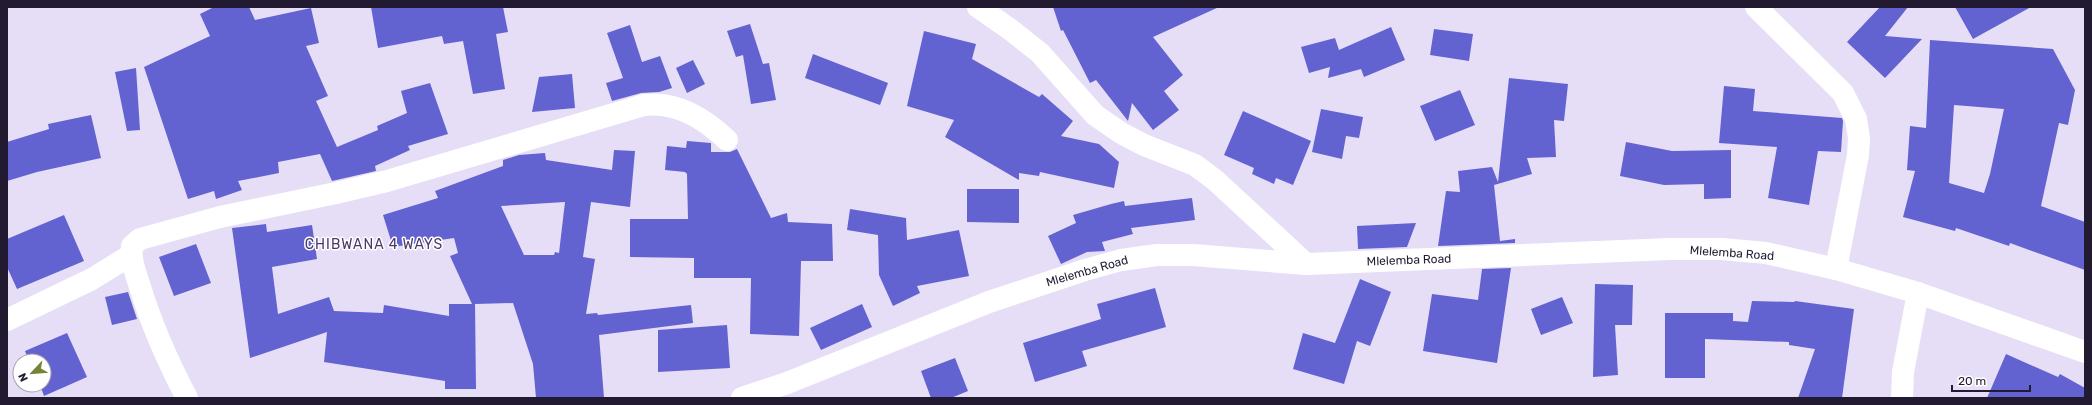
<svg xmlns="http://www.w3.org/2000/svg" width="2092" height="405" viewBox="0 0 2092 405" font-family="Rubik,sans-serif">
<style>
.building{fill:#6262d1;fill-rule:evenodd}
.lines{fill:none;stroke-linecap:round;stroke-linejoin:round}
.minor{stroke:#fff;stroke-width:22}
.tertiary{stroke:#fff;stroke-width:22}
.labels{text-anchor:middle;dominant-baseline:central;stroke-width:3;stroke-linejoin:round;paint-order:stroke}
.street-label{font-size:12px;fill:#221a30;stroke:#fff}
.quarter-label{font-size:14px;letter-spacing:1px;fill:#4b386b;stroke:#fff}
</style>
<rect width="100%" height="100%" fill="#e6def7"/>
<path class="building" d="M 214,7 L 249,7 L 255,20 L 311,8 L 319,43 L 306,46 L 328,96 L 316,101 L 337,147 L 378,130 L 377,126 L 407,113 L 401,91 L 430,83 L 448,134 L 408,146 L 410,150 L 375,166 L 376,171 L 332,181 L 320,154 L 278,162 L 279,173 L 238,181 L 242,190 L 216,199 L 214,191 L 188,199 L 144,67 L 210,36 L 200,14 Z
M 371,7 L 503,7 L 508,32 L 496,34 L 505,89 L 473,94 L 463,41 L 444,44 L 442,36 L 378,48 Z
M 1053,7 L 1219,7 L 1153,37 L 1183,75 L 1164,91 L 1179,110 L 1153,130 L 1132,103 L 1128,121 L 1096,80 L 1090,83 L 1063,30 L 1061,31 Z
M 1880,7 L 1908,7 L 1885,36 L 1922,39 L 1885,78 L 1847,42 Z
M 1955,7 L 2031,7 L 1973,39 Z
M 750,24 L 763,64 L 769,63 L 776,100 L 751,104 L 743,55 L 736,57 L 727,31 Z
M 630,25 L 642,62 L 660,56 L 672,88 L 659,92 L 641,93 L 612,101 L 606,83 L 623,78 L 607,33 Z
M 1391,27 L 1405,60 L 1364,77 L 1361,69 L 1328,78 L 1330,67 L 1309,73 L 1301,47 L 1335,38 L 1339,50 Z
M 1434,29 L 1473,34 L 1469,61 L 1430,55 Z
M 924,31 L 976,44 L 972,59 L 1039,97 L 1042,94 L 1073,121 L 1061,136 L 1099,144 L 1119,162 L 1114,188 L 1040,172 L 1039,176 L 1019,173 L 1019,180 L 945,137 L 954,120 L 907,106 Z
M 1930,40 L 2053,49 L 2075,90 L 2068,125 L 2059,123 L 2041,206 L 2085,222 L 2085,270 L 2010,243 L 2009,246 L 1956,228 L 1955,231 L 1903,217 L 1915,171 L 1907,170 L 1910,126 L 1926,128 ZM 1954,105 L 2004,109 L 1990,174 L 1984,193 L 1949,183 Z
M 813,54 L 888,83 L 880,105 L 805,78 Z
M 693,60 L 705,84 L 687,93 L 676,68 Z
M 136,68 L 140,130 L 127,131 L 115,72 Z
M 572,74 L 575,108 L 532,112 L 539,77 Z
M 1509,78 L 1568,84 L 1564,121 L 1554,120 L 1556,157 L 1527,158 L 1532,174 L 1494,185 L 1500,241 L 1515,239 L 1515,243 L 1438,246 L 1446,191 L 1460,192 L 1458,171 L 1492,167 L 1498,182 Z
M 1724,86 L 1755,89 L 1753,111 L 1842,118 L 1843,121 L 1841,152 L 1818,151 L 1809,205 L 1768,198 L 1777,147 L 1719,143 Z
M 1460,90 L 1475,125 L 1435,141 L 1420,106 Z
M 1321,109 L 1363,117 L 1359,138 L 1346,136 L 1342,159 L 1312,152 Z
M 1243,111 L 1311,141 L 1293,185 L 1276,178 L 1274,184 L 1252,174 L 1254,168 L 1224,155 Z
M 91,115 L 101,158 L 37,172 L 7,181 L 7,142 L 49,129 L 48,124 Z
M 687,141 L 711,143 L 711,152 L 730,152 L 737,149 L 771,218 L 787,213 L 788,222 L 832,224 L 833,261 L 801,261 L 799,336 L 750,334 L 751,278 L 694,278 L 694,258 L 630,257 L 630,219 L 688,219 L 687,174 L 685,172 L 665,170 L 667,146 L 686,148 Z
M 1626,142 L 1672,151 L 1731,150 L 1731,198 L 1704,199 L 1704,184 L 1664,185 L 1620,176 Z
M 614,150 L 635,151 L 630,207 L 591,202 L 583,257 L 595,259 L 586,314 L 597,313 L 598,315 L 691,305 L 693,323 L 599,335 L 604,398 L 536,398 L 533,364 L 513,303 L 475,304 L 476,389 L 445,389 L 445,381 L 324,362 L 327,332 L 250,358 L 232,228 L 266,224 L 267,232 L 312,225 L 317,259 L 272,267 L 278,314 L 329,297 L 334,311 L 383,313 L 384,305 L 449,316 L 449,304 L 472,304 L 450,256 L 458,253 L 454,238 L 393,247 L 383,215 L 438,198 L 435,191 L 503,166 L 503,160 L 519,155 L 545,153 L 546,160 L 612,170 ZM 565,202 L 559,253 L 555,252 L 554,255 L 524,255 L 501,206 Z
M 967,189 L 1019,189 L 1019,223 L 967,222 Z
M 1192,198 L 1195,220 L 1131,228 L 1133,234 L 1102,242 L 1105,251 L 1087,252 L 1061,264 L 1048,236 L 1076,223 L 1073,215 L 1111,204 L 1124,201 L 1125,206 Z
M 850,209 L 906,218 L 907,240 L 959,230 L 969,276 L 917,286 L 920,293 L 893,306 L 879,275 L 878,235 L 847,230 Z
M 64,215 L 84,261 L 17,289 L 7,267 L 7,239 Z
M 1416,223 L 1407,247 L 1358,249 L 1357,226 Z
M 196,244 L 211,283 L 174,296 L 159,257 Z
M 1511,268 L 1497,363 L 1423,351 L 1432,294 L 1478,300 L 1482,269 Z
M 1360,279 L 1391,292 L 1370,346 L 1357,341 L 1344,384 L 1293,369 L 1303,333 L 1335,343 Z
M 1595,284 L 1633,285 L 1632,325 L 1615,325 L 1618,375 L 1593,377 Z
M 1155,288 L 1166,327 L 1082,351 L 1087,366 L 1035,382 L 1023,343 L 1101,319 L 1097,304 Z
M 128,292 L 137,319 L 112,325 L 105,297 Z
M 1562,297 L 1573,323 L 1541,335 L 1531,309 Z
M 1752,301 L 1794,302 L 1795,301 L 1854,309 L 1842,398 L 1798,398 L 1815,349 L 1789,345 L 1789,342 L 1705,339 L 1705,378 L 1665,378 L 1665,313 L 1733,313 L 1733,321 L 1748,322 Z
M 862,304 L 872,327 L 821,350 L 810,328 Z
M 727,325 L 730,368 L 658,372 L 658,330 Z
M 67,333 L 87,377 L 44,396 L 40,385 L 44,385 L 44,361 L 29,361 L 25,351 Z
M 2006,354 L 2058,377 L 2060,374 L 2085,388 L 2085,398 L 1987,398 Z
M 955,358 L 968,391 L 951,398 L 931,398 L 921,371 Z"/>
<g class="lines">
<path class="minor" d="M 978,7 L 1011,30 L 1040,53 L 1095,115 L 1121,133 L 1144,145 L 1195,165 L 1215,180 L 1306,264
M 1756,7 L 1843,93 L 1856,119 L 1859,138 L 1858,155 L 1836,269
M 7,320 L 92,279 L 131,255
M 187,398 C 168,362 152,326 140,287 C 136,274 130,260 132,246 L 140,239 L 220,217 L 336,193 L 387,181 L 644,105 C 676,101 704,118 727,140
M 1902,398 L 1903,372 L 1918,293"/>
<path class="tertiary" d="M 742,398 L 787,383 L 989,302 L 1085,270 L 1121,260 L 1157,255 L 1193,255 L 1306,264 L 1670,249 L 1722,249 L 1766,253 L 1836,269 L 1918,293 L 2085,352"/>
</g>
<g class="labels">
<g class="street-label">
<text transform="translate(1732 253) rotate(4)">Mlelemba Road</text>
<text transform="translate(1409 260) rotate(-2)">Mlelemba Road</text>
<text transform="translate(1087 271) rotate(-16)">Mlelemba Road</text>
</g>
<g class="quarter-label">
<text x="374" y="244">CHIBWANA 4 WAYS</text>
</g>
</g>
<rect width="2092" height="405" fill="none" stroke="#221a30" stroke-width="16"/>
<g transform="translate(32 373) rotate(244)"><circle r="19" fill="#ffffff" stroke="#a7a3ac"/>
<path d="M0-3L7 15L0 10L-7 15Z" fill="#748433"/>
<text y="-6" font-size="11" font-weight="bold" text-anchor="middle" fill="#221a30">N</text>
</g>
<path d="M1952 385v6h78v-6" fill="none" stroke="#221a30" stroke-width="2"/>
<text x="1958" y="385" font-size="12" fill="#221a30" stroke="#ffffff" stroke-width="3" paint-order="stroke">20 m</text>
</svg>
